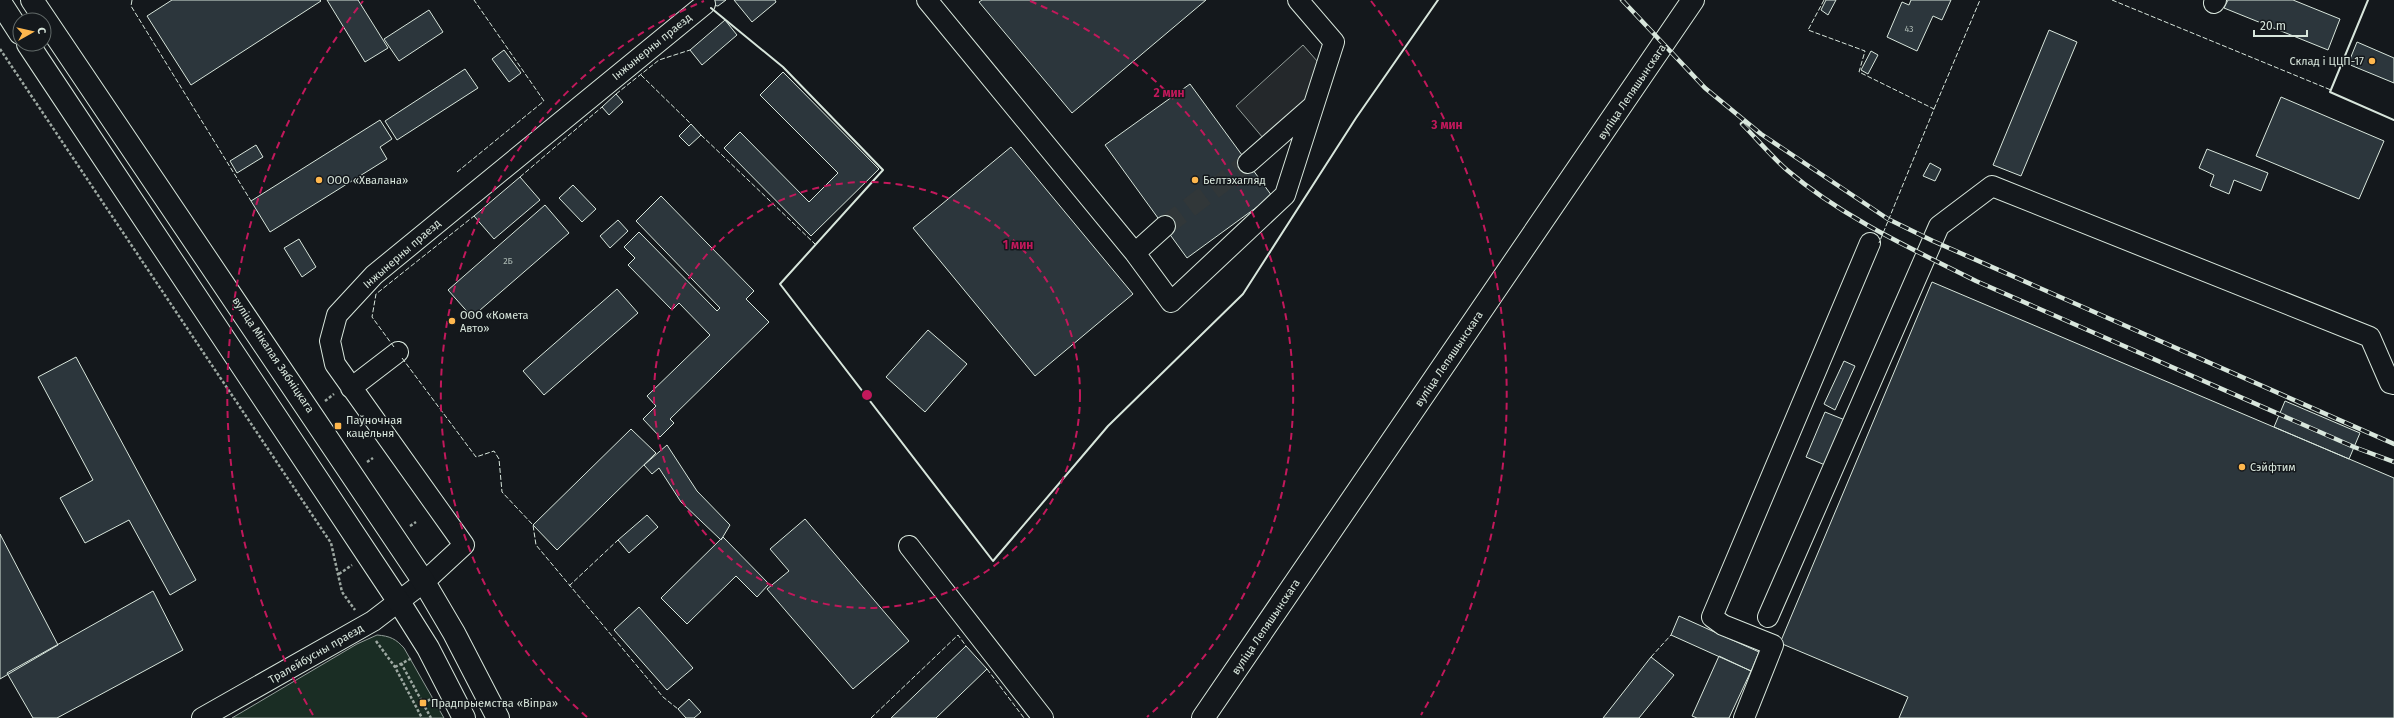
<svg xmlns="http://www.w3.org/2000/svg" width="2394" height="718" viewBox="0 0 2394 718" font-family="'Fira Sans',sans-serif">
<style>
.green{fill:#1a2d24;stroke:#939e99}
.parking{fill:#24282b;stroke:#939e99}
.building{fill:#2c363c;stroke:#d8e6dc}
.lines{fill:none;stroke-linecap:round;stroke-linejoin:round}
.minor-tunnel{stroke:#313739;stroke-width:20;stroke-dasharray:20 10;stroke-linecap:butt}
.minor-casing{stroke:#d8e6dc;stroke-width:22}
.major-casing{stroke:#d8e6dc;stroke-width:24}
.path{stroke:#9da8a2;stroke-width:2.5;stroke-dasharray:3 2;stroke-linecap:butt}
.minor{stroke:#14181c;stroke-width:20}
.major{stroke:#14181c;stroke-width:22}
.rail-casing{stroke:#d8e6dc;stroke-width:4.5}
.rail{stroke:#14181c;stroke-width:3;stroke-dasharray:9;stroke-linecap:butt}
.fence{stroke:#d8e6dc;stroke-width:1;stroke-dasharray:5 2;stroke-linecap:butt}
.wall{stroke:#d8e6dc;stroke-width:2}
.ring{fill:none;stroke:#c2185b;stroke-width:2;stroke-dasharray:7 5}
.poi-dot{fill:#ffb74d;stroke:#14181c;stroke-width:1.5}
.labels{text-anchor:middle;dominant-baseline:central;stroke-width:3;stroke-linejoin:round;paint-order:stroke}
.number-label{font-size:9px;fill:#adbab4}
.street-label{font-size:11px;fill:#d8e6dc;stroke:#14181c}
.poi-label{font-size:11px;fill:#d8e6dc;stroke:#14181c;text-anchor:start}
.centre{fill:#c2185b;stroke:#14181c;stroke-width:2}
.ring-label{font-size:12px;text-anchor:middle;font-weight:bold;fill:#c2185b;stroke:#14181c;stroke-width:3;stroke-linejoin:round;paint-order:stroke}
</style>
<rect width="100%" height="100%" fill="#14181c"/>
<path class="green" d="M 377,635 C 390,636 396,639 404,648 L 444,718 L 232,718 L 357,644 Z"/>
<path class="parking" d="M 1303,45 L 1325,70 L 1313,106 L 1269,145 L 1236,106 Z"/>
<path class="building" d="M 172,0 L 320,0 L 321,1 L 191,85 L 147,16 Z
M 327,0 L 358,0 L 388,48 L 365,62 Z
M 704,0 L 726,0 L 718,6 L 705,4 Z
M 734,0 L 775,0 L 776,2 L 752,22 Z
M 982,0 L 1206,0 L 1072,113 L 979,2 Z
M 1826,0 L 1836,0 L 1828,15 L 1821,10 Z
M 1911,0 L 1951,0 L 1942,20 L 1933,16 L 1917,51 L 1887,37 L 1902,2 L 1909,5 Z
M 2228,0 L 2293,0 L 2340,19 L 2328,50 L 2224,8 Z
M 429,10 L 443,32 L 399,61 L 384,39 Z
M 725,20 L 737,35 L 702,65 L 690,50 Z
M 2049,30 L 2077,42 L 2021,176 L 1993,165 Z
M 2357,42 L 2394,58 L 2394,83 L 2348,64 Z
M 504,50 L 521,73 L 509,82 L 492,59 Z
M 1871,51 L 1878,55 L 1868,74 L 1861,70 Z
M 465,69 L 478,88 L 397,140 L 385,121 Z
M 783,72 L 879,169 L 811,236 L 724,148 L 740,132 L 809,202 L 838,173 L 760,95 Z
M 1190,84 L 1272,196 L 1187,258 L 1105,145 Z
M 616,94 L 623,102 L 609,115 L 602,107 Z
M 2281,97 L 2384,141 L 2359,199 L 2256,156 Z
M 380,120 L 392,139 L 380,147 L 387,159 L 270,232 L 251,201 Z
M 691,124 L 701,135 L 689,146 L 679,136 Z
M 256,145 L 263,157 L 237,173 L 230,161 Z
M 1011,147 L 1133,294 L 1035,376 L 913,228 Z
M 2207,149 L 2268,173 L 2261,191 L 2234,180 L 2229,194 L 2210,186 L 2214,175 L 2199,168 Z
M 1930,163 L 1941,169 L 1935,181 L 1923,176 Z
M 520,177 L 540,200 L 494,239 L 474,216 Z
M 573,185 L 596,209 L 582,222 L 559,198 Z
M 661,196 L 754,291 L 746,299 L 769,322 L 670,419 L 674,423 L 660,437 L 643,419 L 656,406 L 647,396 L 710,335 L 679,303 L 672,310 L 628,265 L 635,258 L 624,247 L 639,232 L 717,311 L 720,308 L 636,221 Z
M 545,205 L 569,233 L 472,317 L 448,290 Z
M 618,220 L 628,231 L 610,248 L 600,236 Z
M 299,239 L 316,267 L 302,277 L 284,248 Z
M 1932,282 L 2394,478 L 2394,718 L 1899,718 L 1908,697 L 1780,643 Z
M 617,289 L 638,313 L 544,395 L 523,371 Z
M 928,330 L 967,364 L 925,412 L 886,377 Z
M 76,357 L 196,580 L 170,595 L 129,520 L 85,543 L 60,498 L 93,480 L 38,377 Z
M 1844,361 L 1855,366 L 1835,410 L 1824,404 Z
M 2285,401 L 2360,433 L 2349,459 L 2274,427 Z
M 1825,412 L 1845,420 L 1825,465 L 1806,457 Z
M 631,429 L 656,453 L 557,550 L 533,525 Z
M 667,445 L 697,491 L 730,525 L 721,540 L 681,502 L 659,468 L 652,474 L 644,465 Z
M 647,515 L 658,527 L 629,553 L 618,540 Z
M 805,519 L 909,641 L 853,689 L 767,589 L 789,571 L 770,549 Z
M 0,534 L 58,645 L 0,679 Z
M 723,537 L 769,584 L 757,597 L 736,576 L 687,624 L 661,598 Z
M 153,591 L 183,650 L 57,718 L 33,718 L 7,673 Z
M 639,607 L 693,668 L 667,690 L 614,630 Z
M 1679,616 L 1759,652 L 1751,671 L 1671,635 Z
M 966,646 L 987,669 L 936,718 L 891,718 Z
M 1719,656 L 1751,671 L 1729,718 L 1697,718 L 1692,716 Z
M 1651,657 L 1674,675 L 1639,718 L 1603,718 Z
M 689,699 L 701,712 L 694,718 L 686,718 L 678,709 Z"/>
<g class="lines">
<path class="minor-tunnel" d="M 1165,226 L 1248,163"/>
<defs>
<path id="minor" d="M 927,0 L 1135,253 L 1165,226
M 2214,3 L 2216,0
M 1248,163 L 1313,106
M 1135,253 L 1171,302 L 1285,195 L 1334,42 L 1298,0
M 351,388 L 398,352
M 909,546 L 1043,718
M 1768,617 L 1939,226 L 1992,186 L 2370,337 L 2390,383 L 2394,384
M 202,718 L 373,621 L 424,582 L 464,545 L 335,364 L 330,341 L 337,315 L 374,275 L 705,4
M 1744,718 L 1773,645 L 1723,625 L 1712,617 L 1870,243"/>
<path id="major" d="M 32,0 L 424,582 L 454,633 L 498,718
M 0,2 L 20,33
M 28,44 L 399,602 L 428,648 L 464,718
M 1203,718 L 1693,0"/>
</defs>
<use href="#minor" class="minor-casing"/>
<use href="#major" class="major-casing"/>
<path class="path" d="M 0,49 L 331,543 L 342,592 L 355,610
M 325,401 L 334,394
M 367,462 L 373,458
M 410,526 L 416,522
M 339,574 L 352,565
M 376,641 L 395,667 L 422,718
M 401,663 L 431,718
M 395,667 L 412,658
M 423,703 L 433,698"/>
<use href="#minor" class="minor"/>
<use href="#major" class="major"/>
<defs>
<path id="rail" d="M 1622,0 L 1705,88 L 1761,134 L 1888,219 L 1933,241 L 2394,444
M 1742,124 C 1757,139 1771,156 1787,170 C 1842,217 1912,249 1976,281 L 2354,447 L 2394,462"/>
</defs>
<use href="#rail" class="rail-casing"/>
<use href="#rail" class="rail"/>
<path class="fence" d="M 132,0 L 131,6 L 251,201
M 1824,0 L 1808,30 L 1865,51 L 1859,72 L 1934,109 L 1879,243
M 2112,0 L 2331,90
M 641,75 L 691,124
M 616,94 L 659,60 L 690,50
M 1934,109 L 1980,0
M 701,135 L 815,244
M 457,172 L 544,101 L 474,0
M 520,177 L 602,107
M 394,347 L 372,317 L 376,294 L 474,216
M 402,358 L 476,457 L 494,451 L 499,459 L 502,492 L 533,525 L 536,545 L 663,697 L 678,709
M 569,586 L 618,540
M 1651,657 L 1671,635
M 987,669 L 1024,718
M 871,718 L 958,635 L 966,646"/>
<path class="wall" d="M 2368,0 L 2330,92 L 2394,120
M 711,8 L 783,67 L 883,170 L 780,284 L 993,561 L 1108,426 L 1243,294 L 1356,118 L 1438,0"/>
</g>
<g class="ring">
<circle cx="867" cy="395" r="213"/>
<path d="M587 717A427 427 0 0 1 704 1M1030 1A427 427 0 0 1 1147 717"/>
<path d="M313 715A640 640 0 0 1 363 1M1371 1A640 640 0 0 1 1421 715"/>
</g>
<g class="poi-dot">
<circle cx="2372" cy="61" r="4"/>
<circle cx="319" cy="180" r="4"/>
<circle cx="1195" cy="180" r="4"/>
<circle cx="452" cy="321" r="4"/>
<rect x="334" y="422" width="8" height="8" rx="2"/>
<circle cx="2242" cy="467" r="4"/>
<rect x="419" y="699" width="8" height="8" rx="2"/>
</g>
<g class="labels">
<g class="number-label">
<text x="1909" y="29">43</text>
<text x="508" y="261">2Б</text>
</g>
<g class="street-label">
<text transform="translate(652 47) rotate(-39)">Інжынерны праезд</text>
<text transform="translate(1632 92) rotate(-56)">вуліца Лепяшынскага</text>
<text transform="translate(402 254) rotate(-41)">Інжынерны праезд</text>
<text transform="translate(273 355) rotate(56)">вуліца Мікалая Зябніцкага</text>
<text transform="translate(1449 359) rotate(-56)">вуліца Лепяшынскага</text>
<text transform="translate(1266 627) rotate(-56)">вуліца Лепяшынскага</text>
<text transform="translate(316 654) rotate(-30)">Тралейбусны праезд</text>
</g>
<g class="poi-label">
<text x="2364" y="61" text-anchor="end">Склад і ЦЦП-17</text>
<text x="327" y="180">ООО «Хвалана»</text>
<text x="1203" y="180">Белтэхагляд</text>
<text x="460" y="315">ООО «Комета<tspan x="460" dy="13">Авто»</tspan></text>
<text x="346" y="420">Паўночная<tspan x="346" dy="13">кацельня</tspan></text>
<text x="2250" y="467">Сэйфтим</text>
<text x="431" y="703">Прадпрыемства «Віпра»</text>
</g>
</g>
<circle cx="867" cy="395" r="6" class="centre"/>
<g class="ring-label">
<text x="1169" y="97">2 мин</text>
<text x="1447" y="129">3 мин</text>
<text x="1018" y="249">1 мин</text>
</g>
<g transform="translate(32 32) rotate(82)"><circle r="19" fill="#14181c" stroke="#626a69"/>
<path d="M0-3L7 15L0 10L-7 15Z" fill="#ffb74d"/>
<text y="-6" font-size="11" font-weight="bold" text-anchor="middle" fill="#d8e6dc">С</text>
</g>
<path d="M2254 30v6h53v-6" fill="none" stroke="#d8e6dc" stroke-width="2"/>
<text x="2260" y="30" font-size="12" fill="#d8e6dc" stroke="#14181c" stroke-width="3" paint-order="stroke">20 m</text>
</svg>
